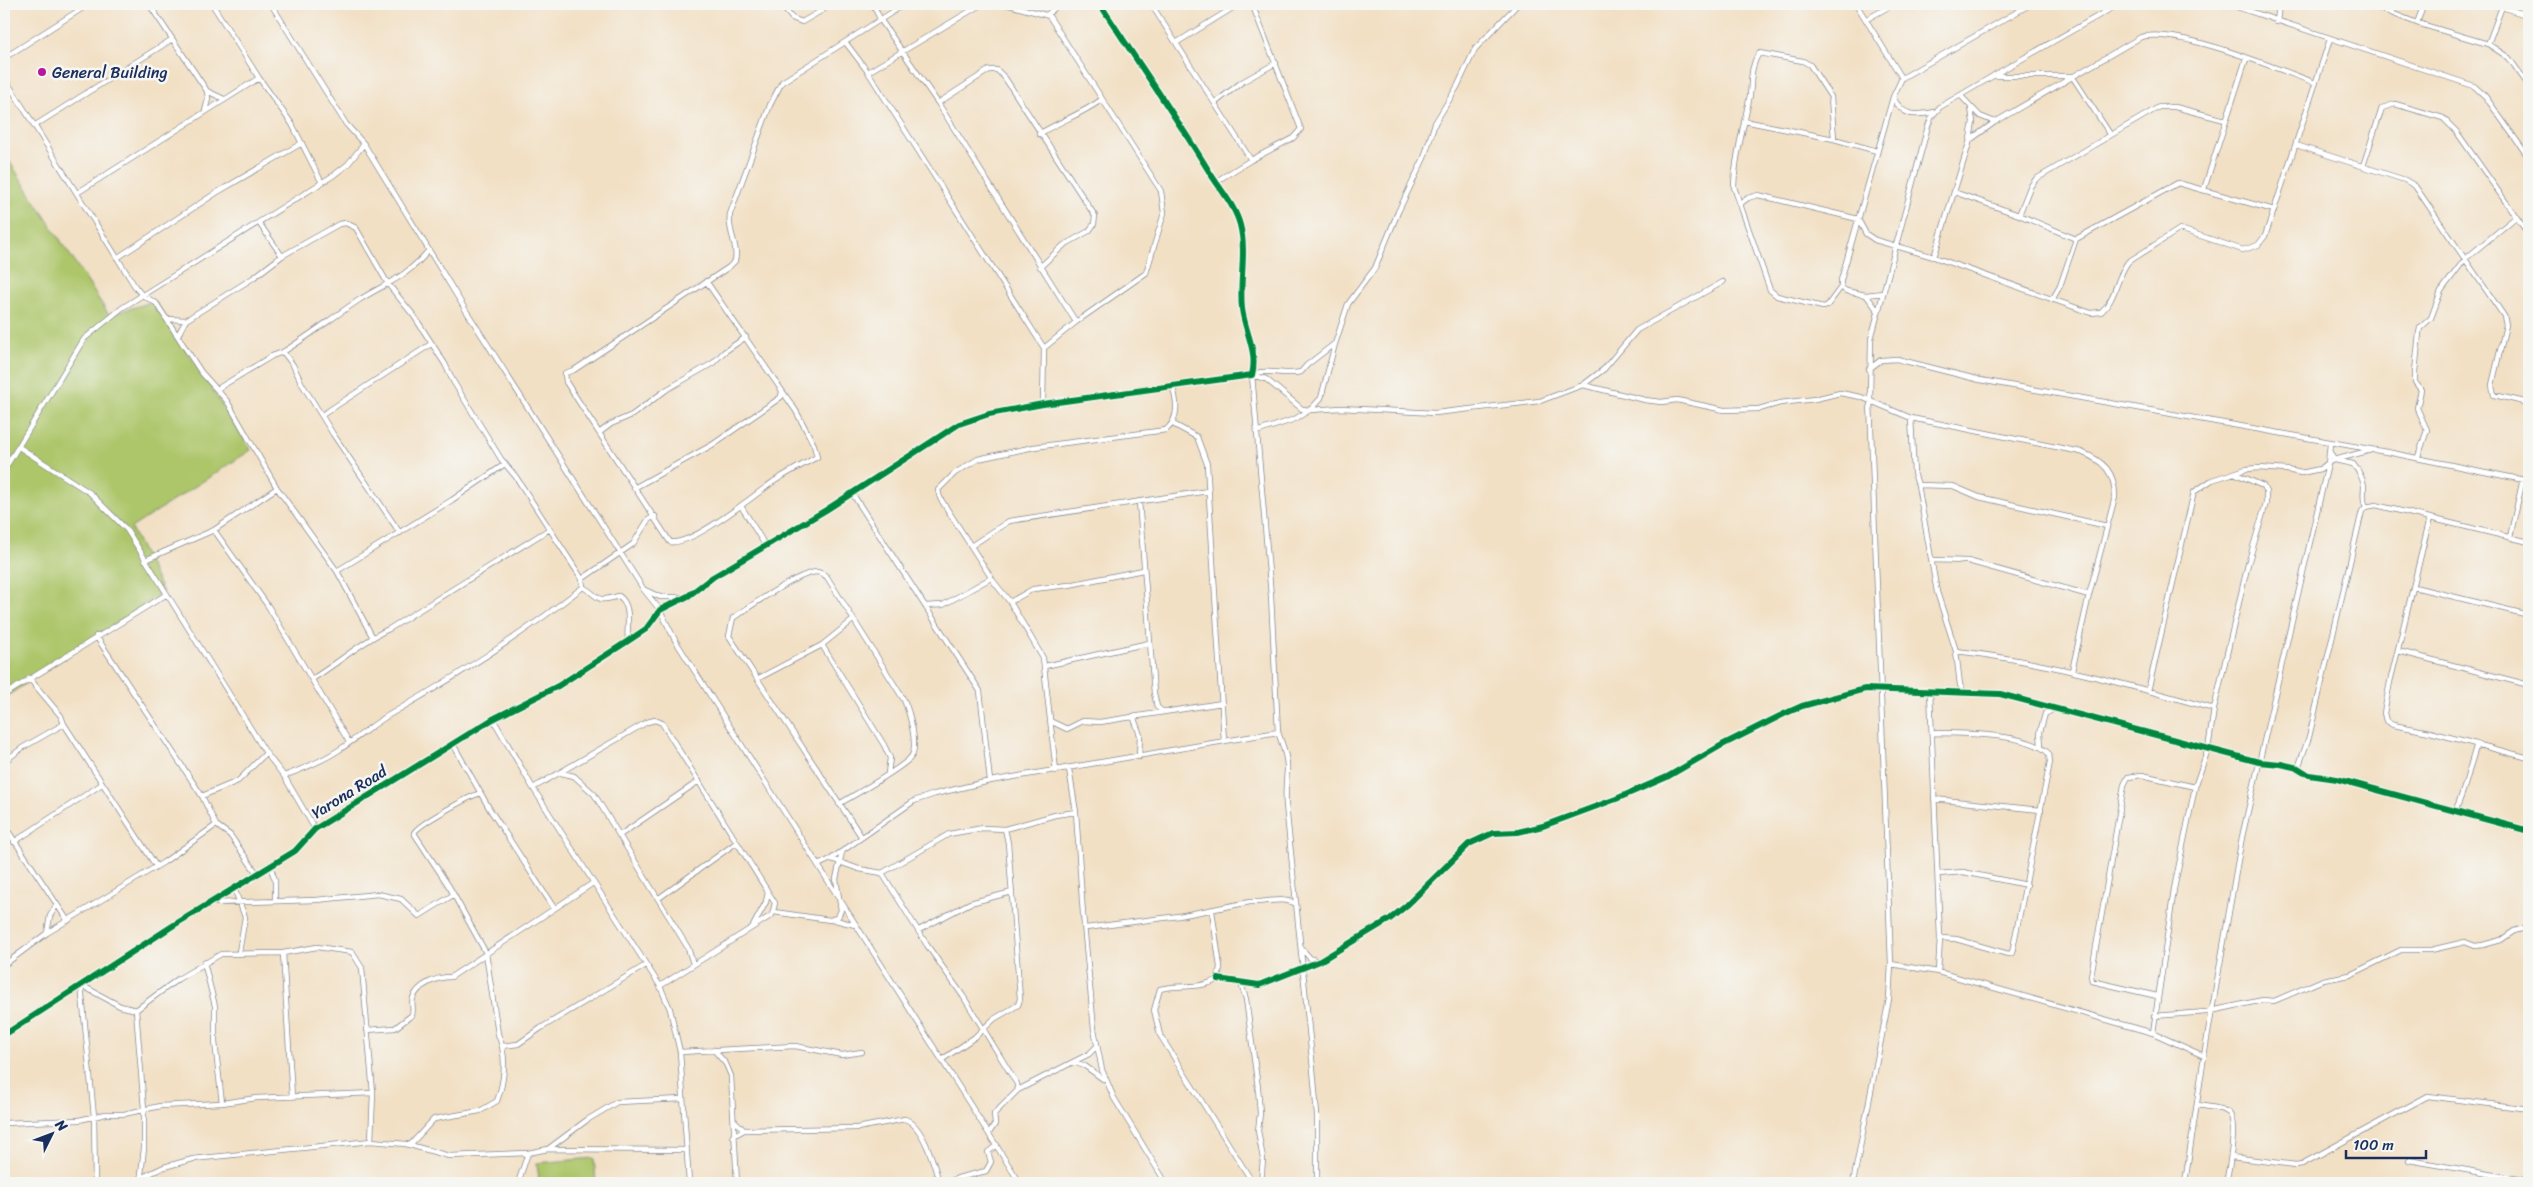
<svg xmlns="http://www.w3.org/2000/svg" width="2533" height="1187" viewBox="0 0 2533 1187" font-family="Sriracha,sans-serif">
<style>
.green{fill:#adc66b;stroke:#647a64}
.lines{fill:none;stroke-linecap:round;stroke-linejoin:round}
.minor-casing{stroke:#868892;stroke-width:6}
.minor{stroke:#fff;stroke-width:4.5}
.cycleway-casing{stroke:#f6f6f2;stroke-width:9}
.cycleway{stroke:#00873e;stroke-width:6}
.poi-dot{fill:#b5179e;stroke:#f6f6f2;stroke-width:2}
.labels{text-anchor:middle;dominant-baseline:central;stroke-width:5;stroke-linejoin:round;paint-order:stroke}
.poi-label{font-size:16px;fill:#1b2f5e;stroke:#f6f6f2;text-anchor:start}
.street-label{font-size:16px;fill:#1b2f5e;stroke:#f6f6f2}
</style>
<rect width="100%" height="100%" fill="#f6f6f2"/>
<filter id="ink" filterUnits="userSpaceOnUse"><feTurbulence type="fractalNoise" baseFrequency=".02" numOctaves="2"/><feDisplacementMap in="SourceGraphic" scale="10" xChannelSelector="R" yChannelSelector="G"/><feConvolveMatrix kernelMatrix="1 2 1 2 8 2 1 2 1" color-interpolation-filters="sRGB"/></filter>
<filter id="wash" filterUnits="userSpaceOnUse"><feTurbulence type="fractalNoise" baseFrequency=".0096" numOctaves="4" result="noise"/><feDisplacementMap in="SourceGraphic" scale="20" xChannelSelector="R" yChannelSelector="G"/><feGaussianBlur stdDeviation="1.12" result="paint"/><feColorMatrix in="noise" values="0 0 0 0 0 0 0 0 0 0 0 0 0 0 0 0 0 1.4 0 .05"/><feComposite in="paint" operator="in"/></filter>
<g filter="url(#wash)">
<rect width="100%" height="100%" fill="#f2e0c5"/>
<path class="green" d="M 4,153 L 109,315 L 155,301 L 251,450 L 131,528 L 163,592 L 4,698 Z
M 594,1158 L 596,1183 L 539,1183 L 537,1163 Z"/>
</g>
<g filter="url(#ink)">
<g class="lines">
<defs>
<path id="minor" d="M 149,4 L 207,91 L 224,99
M 212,4 L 259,78 L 292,124 L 321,181
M 271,4 L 346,124 L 364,144 L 465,309 L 644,590 L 660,610 L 675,640 L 1020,1183
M 780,4 L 792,18 L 802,22 L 833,4
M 873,4 L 880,19 L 938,103 L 1076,322
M 1006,4 L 1049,16 L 1161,191 L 1164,213 L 1146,273 L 1076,322 L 1044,348
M 1151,4 L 1251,160
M 1856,4 L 1902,78
M 2228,4 L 2474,86 L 2485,96 L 2529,158
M 2368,4 L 2417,23 L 2488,44 L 2509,58 L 2529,86
M 2502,7 L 2529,16
M 1047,15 L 1059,4
M 1867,19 L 1894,4
M 2277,22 L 2279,4
M 2417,23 L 2424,4
M 846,43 L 868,72 L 1044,348 L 1043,404
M 1176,43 L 1239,4
M 2488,44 L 2503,4
M 4,58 L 89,4
M 868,72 L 982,4
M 1994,75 L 2119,4
M 4,77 L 136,288 L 142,295 L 156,303 L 201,372 L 227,401 L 277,488 L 337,571 L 372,636
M 1961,96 L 1980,116 L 1995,122
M 1893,97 C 1903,117 1914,116 1935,112
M 1216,102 L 1242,82 L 1276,63
M 938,103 L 989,70 L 997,70 L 1005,78 L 1095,216 L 1094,224 L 1089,231 L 1064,245 L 1040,267
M 205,111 L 208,99 L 207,91
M 1744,121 L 1834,139 L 1877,151
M 34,126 L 171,40
M 1039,134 C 1060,121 1082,114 1101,100
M 1834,139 L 1831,97 L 1810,65 L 1803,61 L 1759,53 C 1750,67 1752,79 1750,95 C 1744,126 1735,156 1734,187 L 1770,290 L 1777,296 L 1823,307 L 1827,306 L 1841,287 L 1841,280 L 1893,97 L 1902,78 L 2031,4
M 1970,139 L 1973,122 L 1971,108
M 2296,145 L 2405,180 L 2415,186 L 2504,316 L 2506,325 L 2492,385 L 2494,395 L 2529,403
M 2363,166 L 2382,108 L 2395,104 L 2443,118 L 2456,131 L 2529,235
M 1215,182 L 1251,160 L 1293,138 L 1301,129 L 1252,4
M 2204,189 L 2246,59
M 1954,192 L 2019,215 L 2076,239
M 77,193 L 259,78
M 1740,204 L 1748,198 L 1758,195 L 1858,219 L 1866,234 L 1875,240 L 1934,257 L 2091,313 L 2101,312 C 2116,299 2116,278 2128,262 L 2180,229 L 2243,250 L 2258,245 L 2265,236 L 2274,210 L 2330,39
M 2019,215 L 2030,187 L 2036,179 L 2159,107 L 2175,107 L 2225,120
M 259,223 L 282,256
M 1934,257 L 1970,140 L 1995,122 L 2141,37 C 2178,27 2277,69 2316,83
M 117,258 L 216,193 L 302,143
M 706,281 L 796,411 L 814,445 L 817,457 C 802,465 787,473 773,482 C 753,496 692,546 670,542 L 566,382 L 565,373 L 574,370 L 729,267 L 735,261 C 739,245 727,231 730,214 L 770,105 L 782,82 L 905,4
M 1841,287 L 1846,291 L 1866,295 L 1878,311
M 1866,295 L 1883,293
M 2052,300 L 2060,286 L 2076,239 L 2178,183 L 2274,210
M 168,319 L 186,320
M 178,335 L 186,320 L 253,278 L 282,256 L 339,224 L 346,223 L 356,228 L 388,284 L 414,316 L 445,364 L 453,381 L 501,459 L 516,477 L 582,579 L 633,544 L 648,520 L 655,516
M 283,352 L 293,365 L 302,384 L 333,434 L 400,533
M 1869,369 L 1881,360 L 1897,359 L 1980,380 L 2392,453 L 2529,481
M 1253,374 C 1269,368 1285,376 1301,372 L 1307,365 L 1334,344
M 1252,375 L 1266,379 L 1302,409 L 1310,410 L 1341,408 L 1435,413 L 1540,401 L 1583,385 L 1645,400 L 1661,402 L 1677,400 L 1724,410 L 1759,409 L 1780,403 L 1815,399 L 1840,393 L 1861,397 L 1911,418 L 2081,452 C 2104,461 2115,472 2115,497 L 2089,595 L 2072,671
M 1252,375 L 1271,596 L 1278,732 C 1282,744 1288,757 1287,770 C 1286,782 1285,793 1286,805 L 1313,1069 L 1317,1115 L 1317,1183
M 1583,385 L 1604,369 L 1637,330 L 1723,282
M 217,389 L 272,356 L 283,352 C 309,336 333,317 359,300 C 388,282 406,278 429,250
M 322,415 L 431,344
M 1911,418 L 1914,473 L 1918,485 L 1937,592 L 1956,651 L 1960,685 L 1965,693
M 1173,424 L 1197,437 L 1207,464 L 1224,741
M 1256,432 L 1295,419 L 1310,410 L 1321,398 L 1335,344 L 1348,304 L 1375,268 L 1398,212 L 1424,158 L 1435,123 L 1457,87 L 1475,49 L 1518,4
M 599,433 L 611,424 L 632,415 L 666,390 L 713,363 L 724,352 L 746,337
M 19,447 L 90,493 L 127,530 L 266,753 L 284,776 L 315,829
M 2329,451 L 2335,460 L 2353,464 C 2358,470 2363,478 2364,486 C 2364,494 2362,499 2366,507
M 2418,457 L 2427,430 L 2417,408 L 2421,390 L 2415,382 L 2415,372 L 2419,333 L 2420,328 L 2431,318 L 2441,291 L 2465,259 L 2516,217
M 4,470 L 84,339 L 122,308 L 334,175 L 348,164 L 364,144
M 2234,473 L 2246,469 L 2259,468 L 2287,470 L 2301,473 L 2320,469 L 2331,461 L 2371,450
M 1918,485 L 1953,486 L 1979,497 L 2107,526
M 634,488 L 712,445 L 774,402 L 781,397 L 782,391
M 852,493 L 980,691 L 990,781
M 1139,501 L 1154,693 L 1157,707 L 1162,711 L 1168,711
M 741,506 L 765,545
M 2430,518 L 2390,682 L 2384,713 L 2386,721 L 2393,725 L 2430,732 L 2529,758
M 214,530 L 268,606 L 349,742
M 2510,537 L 2523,479
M 971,546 L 1009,521 L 1208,491
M 145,560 L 214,530 L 277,488
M 1931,560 L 1968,561 L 2089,595
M 337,571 L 452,500 L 505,464
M 583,587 C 602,598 594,603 619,596 C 633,606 626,627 628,641
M 2414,587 L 2529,615
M 645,590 L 660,597 L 683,597
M 1010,602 L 1033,589 L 1069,585 L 1143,570
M 925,606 L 943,605 L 991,578
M 96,636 L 202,796 L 216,825 L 230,835 L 258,875
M 822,645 L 884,745 L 890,758 L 888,773
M 1956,651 C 2044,661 2129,685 2214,709
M 2398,651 L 2529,685
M 1045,666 L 1149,643
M 29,678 L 61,716 L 64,724 L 156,866
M 312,679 C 337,664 365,639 389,629 L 548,530
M 757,679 L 822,645 L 853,620
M 1930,691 L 1940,938 L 1938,972
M 2148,691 L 2194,492 L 2212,480 L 2234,473 L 2263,486 L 2266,492 L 2266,503 L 2248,564 L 2214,709 L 2208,749 L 2195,787 L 2174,889 L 2153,1033
M 4,695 L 167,594
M 1133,716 L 1140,735 L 1139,757
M 493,719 L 533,788 L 660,986 L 670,1009 L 680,1052 L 689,1183
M 1050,721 L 1067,729 L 1083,721 L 1100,722 L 1222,703
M 1932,733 C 1958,733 2032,733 2049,754 L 2050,762 L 2012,953 L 2008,954 L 1956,939 L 1940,938
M 453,744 L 489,808 L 554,908
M 2041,746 L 2040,732 L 2045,714 L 2054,709
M 4,762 L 22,748 L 64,724
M 2298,768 L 2309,737 L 2362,511 L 2366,507 L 2376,505 L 2529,542
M 1069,769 L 1076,812 L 1083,914 L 1094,1029 L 1102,1070 L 1114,1098 L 1166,1183
M 1056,771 L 1043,658 L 1010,602 L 994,582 L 940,498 L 938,490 L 955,473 L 978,459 L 1034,447 L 1166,430 C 1180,418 1177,401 1172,385
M 561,773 L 574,776 L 594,794 L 688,948 L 693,964
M 284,776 C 303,769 322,761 339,750 C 356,739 372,725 389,715 C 456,677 523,634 583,587 L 582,579
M 533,788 L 647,722 L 655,720 L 662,723 L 775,903 L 772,915 L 660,986
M 202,796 L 238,781 L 266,753
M 1934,799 L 2041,810
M 839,804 C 854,795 903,768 911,757 C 919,746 909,711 904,700 L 827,577 C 823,574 821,572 816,572 C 798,573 749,607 733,618 L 729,636 L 861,836
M 2455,811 C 2466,789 2469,767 2477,744
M 4,825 L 68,921
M 620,835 L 699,781
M 14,842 L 102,784
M 831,859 L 859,869 L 882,873 L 927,945 L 963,996 L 1017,1084 L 1018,1090 L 1073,1062 L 1085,1066 L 1103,1079
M 818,865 L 831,859 L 914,801 L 935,794 L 990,781 L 1278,732
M 270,866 L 275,880 L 275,900
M 882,873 L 949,834 L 983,828 L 1005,829 L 1055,815 L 1076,812
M 1938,874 L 1963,872 L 2027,885
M 234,888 L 245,917 L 239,952
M 659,898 L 736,843
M 213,903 L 316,900 L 378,894 L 401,899 L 419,916 L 453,895
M 1212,911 L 1220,967 L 1218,979 C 1199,990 1180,984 1160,989 L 1154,1010 L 1160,1035 L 1253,1183
M 774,912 L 830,920 L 838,917 L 841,910 L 836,879 L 842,852
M 835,920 L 855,925
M 753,926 L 766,902 L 768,892
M 1086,928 L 1179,916 L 1250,902 C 1265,903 1283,896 1296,904
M 919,930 L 970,903 L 1012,892
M 47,933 L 50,916 L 56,906
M 1301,948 L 1310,958 L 1318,961
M 283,953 L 292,1097
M 204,962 L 215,1006 L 215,1042 L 222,1103
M 1891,964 L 1938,972 L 2153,1033 L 2204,1056
M 4,965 L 47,933 L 164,862 L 216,825
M 1218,979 L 1259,985 L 1320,961 L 1390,919 L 1407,905 L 1469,844 L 1493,833 L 1518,832 L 1543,826 L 1616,799 L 1667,777 L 1722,745 L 1784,714 L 1802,706 L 1865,689 L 2000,694 L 2259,762 L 2281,764 L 2298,768 L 2309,775 L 2337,779 L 2529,831
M 1241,984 L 1246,999 L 1258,1088 L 1260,1113 L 1258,1131 L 1263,1159 L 1261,1183
M 2157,996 L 2092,981 L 2091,976 L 2124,785 L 2128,777 L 2142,775 L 2195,787
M 136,1010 L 178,979 L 221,954 L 283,953 L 317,947 L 352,952 L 362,968 L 373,1093 L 371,1141
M 136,1010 L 144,1109 L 144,1148 L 140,1183
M 2154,1016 L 2206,1012 L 2263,1000 L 2274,1001 L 2323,980 L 2350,975 L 2401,950 L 2431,950 L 2465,942 L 2475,946 L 2483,945 L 2501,940 L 2514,931 L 2529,927
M 367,1030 L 395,1028 L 412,1015 C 414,1009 411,1004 413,998 C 419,984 437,977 451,977 L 593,883
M 4,1035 L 174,925 L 295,851 L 315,829 L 493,719 L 558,686 L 628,641 L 646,629 L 660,610 L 688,596 L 713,577 L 826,510 L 959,424 L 989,414 L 1043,404 L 1252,375 C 1258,351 1245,332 1242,309 C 1239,282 1247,252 1240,225 C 1235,206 1220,189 1210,173 C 1175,115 1136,60 1100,4
M 503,1046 L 518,1044 L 541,1028 L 646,965
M 714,1050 L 726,1064 L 731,1076 L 737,1183
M 680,1052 L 795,1046 L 842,1055 L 862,1052
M 943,1059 L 975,1037 L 994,1019 L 1018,1005 L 1020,999 L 1008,843 L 1005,829
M 1073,1062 L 1089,1054 L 1096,1047
M 2198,1105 C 2207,1107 2222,1107 2229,1113 C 2238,1122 2229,1170 2226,1183
M 734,1120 L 744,1130
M 4,1123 L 79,1120 L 106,1114 L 124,1114 L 160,1106 L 222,1103 L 257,1098 L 373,1093
M 989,1133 L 995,1124 L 994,1114 L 1018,1090
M 733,1136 L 744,1130 L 857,1128 L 905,1119 C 923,1125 935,1166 939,1183
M 410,1145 L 434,1119 L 480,1111 L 497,1101 C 505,1080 507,1055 498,1034 L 486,953 L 450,888 L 414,833 C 418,824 469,797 480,793
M 548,1149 L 587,1120 L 617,1102 L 683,1099
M 2231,1157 L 2296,1165 L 2302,1164 L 2428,1096 L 2529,1109
M 2409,1160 L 2529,1181
M 95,1183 L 94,1116 L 81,985 L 120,1006 L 136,1010
M 130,1183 L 164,1167 L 193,1159 L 371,1141 L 406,1144 L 449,1156 L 528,1153 L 548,1149 L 686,1150
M 518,1183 L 528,1153
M 946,1183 L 958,1178 L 986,1171 L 991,1162 L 988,1152 L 997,1145
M 1853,1183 L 1889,999 L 1891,964 L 1870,401 L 1871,339 L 1928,126 L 1932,116 L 1940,107 L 1993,76 L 2072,76 L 2110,134
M 2185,1183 L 2204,1056 L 2242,837 L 2328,464 L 2330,443"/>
</defs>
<use href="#minor" class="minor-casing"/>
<use href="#minor" class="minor"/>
<defs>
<path id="cycleway" d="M 1218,979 L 1259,985 L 1320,961 L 1390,919 L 1407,905 L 1469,844 L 1493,833 L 1518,832 L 1543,826 L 1616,799 L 1667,777 L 1722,745 L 1784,714 L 1802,706 L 1865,689 L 2000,694 L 2259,762 L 2281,764 L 2298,768 L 2309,775 L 2337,779 L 2529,831
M 4,1035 L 174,925 L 295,851 L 315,829 L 493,719 L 558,686 L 628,641 L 646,629 L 660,610 L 688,596 L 713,577 L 826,510 L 959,424 L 989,414 L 1043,404 L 1252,375 C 1258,351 1245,332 1242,309 C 1239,282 1247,252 1240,225 C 1235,206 1220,189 1210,173 C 1175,115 1136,60 1100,4"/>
</defs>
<use href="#cycleway" class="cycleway-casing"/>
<use href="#cycleway" class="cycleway"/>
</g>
</g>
<circle class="poi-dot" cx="42" cy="72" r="5"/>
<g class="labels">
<g class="poi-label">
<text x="52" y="72">General Building</text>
</g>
<g class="street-label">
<text transform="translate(349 792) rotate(-32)">Yarona Road</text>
</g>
</g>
<rect width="2533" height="1187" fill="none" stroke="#f6f6f2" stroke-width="20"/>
<g transform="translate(52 1134) rotate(48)" stroke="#f6f6f2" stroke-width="4" paint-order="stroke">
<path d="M0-4L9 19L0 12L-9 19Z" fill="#1b2f5e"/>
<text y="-8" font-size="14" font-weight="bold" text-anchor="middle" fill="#1b2f5e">N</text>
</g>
<path d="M2346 1150v8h80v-8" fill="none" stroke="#1b2f5e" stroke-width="2.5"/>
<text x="2353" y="1150" font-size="15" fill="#1b2f5e" stroke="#f6f6f2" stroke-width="4" paint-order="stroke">100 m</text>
</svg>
